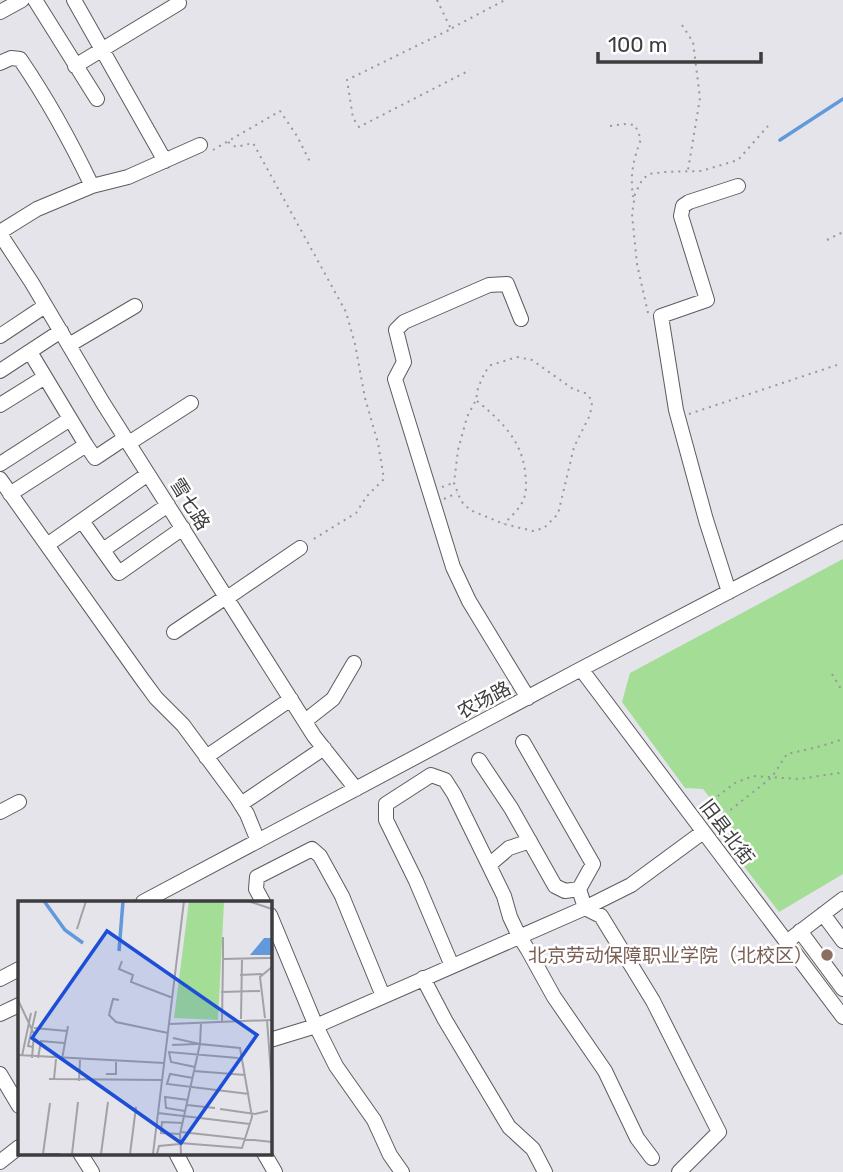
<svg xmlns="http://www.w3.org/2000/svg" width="843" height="1172" viewBox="0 0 843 1172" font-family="Rubik,'Noto Sans SC',sans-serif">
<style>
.green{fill:#a3dd96}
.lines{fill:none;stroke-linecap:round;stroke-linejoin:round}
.stream{stroke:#6298dc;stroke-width:3.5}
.minor-casing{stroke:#5c5c60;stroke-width:16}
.path{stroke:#98979b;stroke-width:2;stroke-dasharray:2 5;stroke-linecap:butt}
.minor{stroke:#fff;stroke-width:14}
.education-dot{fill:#8d6e63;stroke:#fff;stroke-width:2.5}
.labels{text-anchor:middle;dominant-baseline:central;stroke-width:5;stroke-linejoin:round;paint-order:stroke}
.street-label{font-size:19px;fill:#3d3d3f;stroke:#fff}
.education-label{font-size:19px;fill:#785e54;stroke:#fff;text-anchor:end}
.inset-river{fill:none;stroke:#6298dc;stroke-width:3.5}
.inset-road{fill:none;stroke:#a2a1a6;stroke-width:2}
.view{fill:#1d4ed8;fill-opacity:0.15;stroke:#1d4ed8;stroke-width:3.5}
.inset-edge{fill:none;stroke:#3d3d3f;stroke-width:3.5}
</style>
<rect width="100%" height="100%" fill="#e5e4ea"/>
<path class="green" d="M 843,559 L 843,874 L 779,912 L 726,843 L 731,824 L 703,789 L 685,788 L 622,702 L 630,673 Z"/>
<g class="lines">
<path class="stream" d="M 780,140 L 843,99"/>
<defs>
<path id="minor" d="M 35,0 L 97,99
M 74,0 L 165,161
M 0,12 L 22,0
M 0,63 L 11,58 L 20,59 C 48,100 71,142 92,186
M 75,66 L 179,3
M 0,232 L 37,209 L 92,186 L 128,177 L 200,145
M 0,234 L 32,283 L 103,403 L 314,736 L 356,789
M 521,319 L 507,284 L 489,285 L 404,322 L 396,330 L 404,362 L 395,379 L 453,567 L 469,601 L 528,698
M 0,336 L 45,306
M 69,345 L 135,306
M 30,352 L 86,445
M 0,371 L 61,331
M 0,405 L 45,377
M 129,443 L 191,403
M 0,464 L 70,419
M 0,479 L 142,679 L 156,698 L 183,725 L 237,798 L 247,814 L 258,841
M 10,494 L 86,445 L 95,458 L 125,438
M 82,521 L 119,573 L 183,528
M 47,545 L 148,474
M 103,550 L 168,505
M 729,592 L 706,520 L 676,410 L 661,316 L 707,300 L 681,216 L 683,206 L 689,202 L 738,186
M 227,598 L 300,548
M 174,632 L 226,597
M 581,669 L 843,1017
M 305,721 L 333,699 L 354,663
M 206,757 L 291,699
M 479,760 L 511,808 L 555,886 L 565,891 L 579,889
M 241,804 L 324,748
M 0,812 L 19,802
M 489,865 L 509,848 L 530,841
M 143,902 L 581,669 L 843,532
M 263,902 L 256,889 L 257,877 L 312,849 L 320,856 L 342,896 L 383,996
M 823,914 L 843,941
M 270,915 L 316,1026 L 336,1066 L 374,1120 L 390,1155 L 402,1172
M 800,931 L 843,989
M 793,937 L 843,899
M 452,966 L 416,881 L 386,820 L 386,804 L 431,775 L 445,780 L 454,794 L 504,896 L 510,917 L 519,936 L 528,950 L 554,997 L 605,1071 L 637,1138 L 652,1158
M 423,978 L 445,1020 L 509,1127 L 533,1149 L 545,1172
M 0,979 L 19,969
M 0,1014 L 19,1005
M 270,1040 L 316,1026 L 585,908 L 579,889 L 593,864 L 523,742
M 0,1074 L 19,1106
M 80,1153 L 92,1172
M 176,1153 L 186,1172
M 264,1153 L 275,1172
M 0,1162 L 19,1147
M 679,1172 L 719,1132 L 653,1001 L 601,916 L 585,908 L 631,885 L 703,832"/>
</defs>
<use href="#minor" class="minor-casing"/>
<path class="path" d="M 437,0 L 451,29 L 347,80 L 353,118 L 359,127 L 470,70
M 682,25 L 693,42 L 700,98 L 688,170
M 452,28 L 505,0
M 610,126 L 624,124 L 635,125 L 641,139 C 633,161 630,174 633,197
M 228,142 L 236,147 L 253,143 L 346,312 L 355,344 L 365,398 L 378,443 L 384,479 L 367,496 L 356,513 L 312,540
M 213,150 L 280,111 L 297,136 L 311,164
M 827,240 L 843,232
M 648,313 L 637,264 L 632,214 L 635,194 L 642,180 L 649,174 L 664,172 L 701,171 L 738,160 L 768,126
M 517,357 L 532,360 L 573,389 L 585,393 L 591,399 L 592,403 L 590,415 L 574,447 L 558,514 L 544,528 L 533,531 L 504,524 L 470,510 L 461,501 L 454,483 L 458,450 L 467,417 L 476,400 L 478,388 L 485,372 L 491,365 Z
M 477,401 C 500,420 521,439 525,471 C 526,480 527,490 524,498 C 521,508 511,516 504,524
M 689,414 L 837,365
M 442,487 L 453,483
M 444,499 L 457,493
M 832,674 L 843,692
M 701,809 L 735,783 L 753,776 L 799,779 L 839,773 L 843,771
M 714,823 L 772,777 L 787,754 L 822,746 L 843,739"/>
<use href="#minor" class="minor"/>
</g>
<circle class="education-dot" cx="827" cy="955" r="7"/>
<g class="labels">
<g class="street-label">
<text transform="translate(190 504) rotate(58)">雪七路</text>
<text transform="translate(484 700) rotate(-28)">农场路</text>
<text transform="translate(727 832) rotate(53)">旧县北街</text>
</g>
<g class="education-label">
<text x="813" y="955">北京劳动保障职业学院（北校区）</text>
</g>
</g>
<g transform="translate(18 901)">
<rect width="254" height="254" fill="#e5e4ea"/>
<path d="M 171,0 L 206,1 L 200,119 L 156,117 Z" fill="#a3dd96"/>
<path d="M 246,37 L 254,37 L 254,54 L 232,54 Z" fill="#6298dc"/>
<path class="inset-river" d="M 26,0 L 47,29 L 65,42M 101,50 L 105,0"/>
<path class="inset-road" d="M 230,0 L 254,8M 59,28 L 68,0M 205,36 L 205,58M 104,60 L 101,68 L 115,74 L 113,81 L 155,97M 222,74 L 244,73M 203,91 L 242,90M 0,99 L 16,133 L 14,157M 101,99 L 95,98 L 91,114 L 98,121 L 150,132M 247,117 L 242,76 L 254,66M 223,118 L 224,58M 249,119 L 254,186M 204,121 L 205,58 L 254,57M 151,123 L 254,119M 16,127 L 49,130M 155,137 L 182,143 L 162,233 L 163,253M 154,144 L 179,143M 15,146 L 10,145 L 18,110M 0,154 L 146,162M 4,155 L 13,112M 20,157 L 23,140 L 46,142M 44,158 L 50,125M 177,166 L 153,161 L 151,151 L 220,157M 176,170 L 227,174M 88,173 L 98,173 L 98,161M 175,177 L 152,173 L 149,183 L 231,193M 31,178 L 36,178 L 38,158M 36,178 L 144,179M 61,180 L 62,159M 32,202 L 25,253 L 42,253M 169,204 L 197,207M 202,208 L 237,213 L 250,210M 167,210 L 148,207 L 147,196 L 170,199M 140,212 L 232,223M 163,231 L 254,241M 162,233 L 143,232 L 144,221 L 165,222M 162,242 L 224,247 L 234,216 L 222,147 L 182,143 L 183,122M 54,253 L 60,201M 83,253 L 90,201M 112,253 L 118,206M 135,253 L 166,0M 139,253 L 141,245 L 162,243"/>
<path class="view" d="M 89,30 L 239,134 L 163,242 L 14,137 Z"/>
<rect width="254" height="254" class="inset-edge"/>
</g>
<path d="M598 52v10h163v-10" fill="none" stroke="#3d3d3f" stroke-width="3.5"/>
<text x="608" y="52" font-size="21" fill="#3d3d3f" stroke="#ffffff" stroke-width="5" paint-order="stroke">100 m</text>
</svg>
